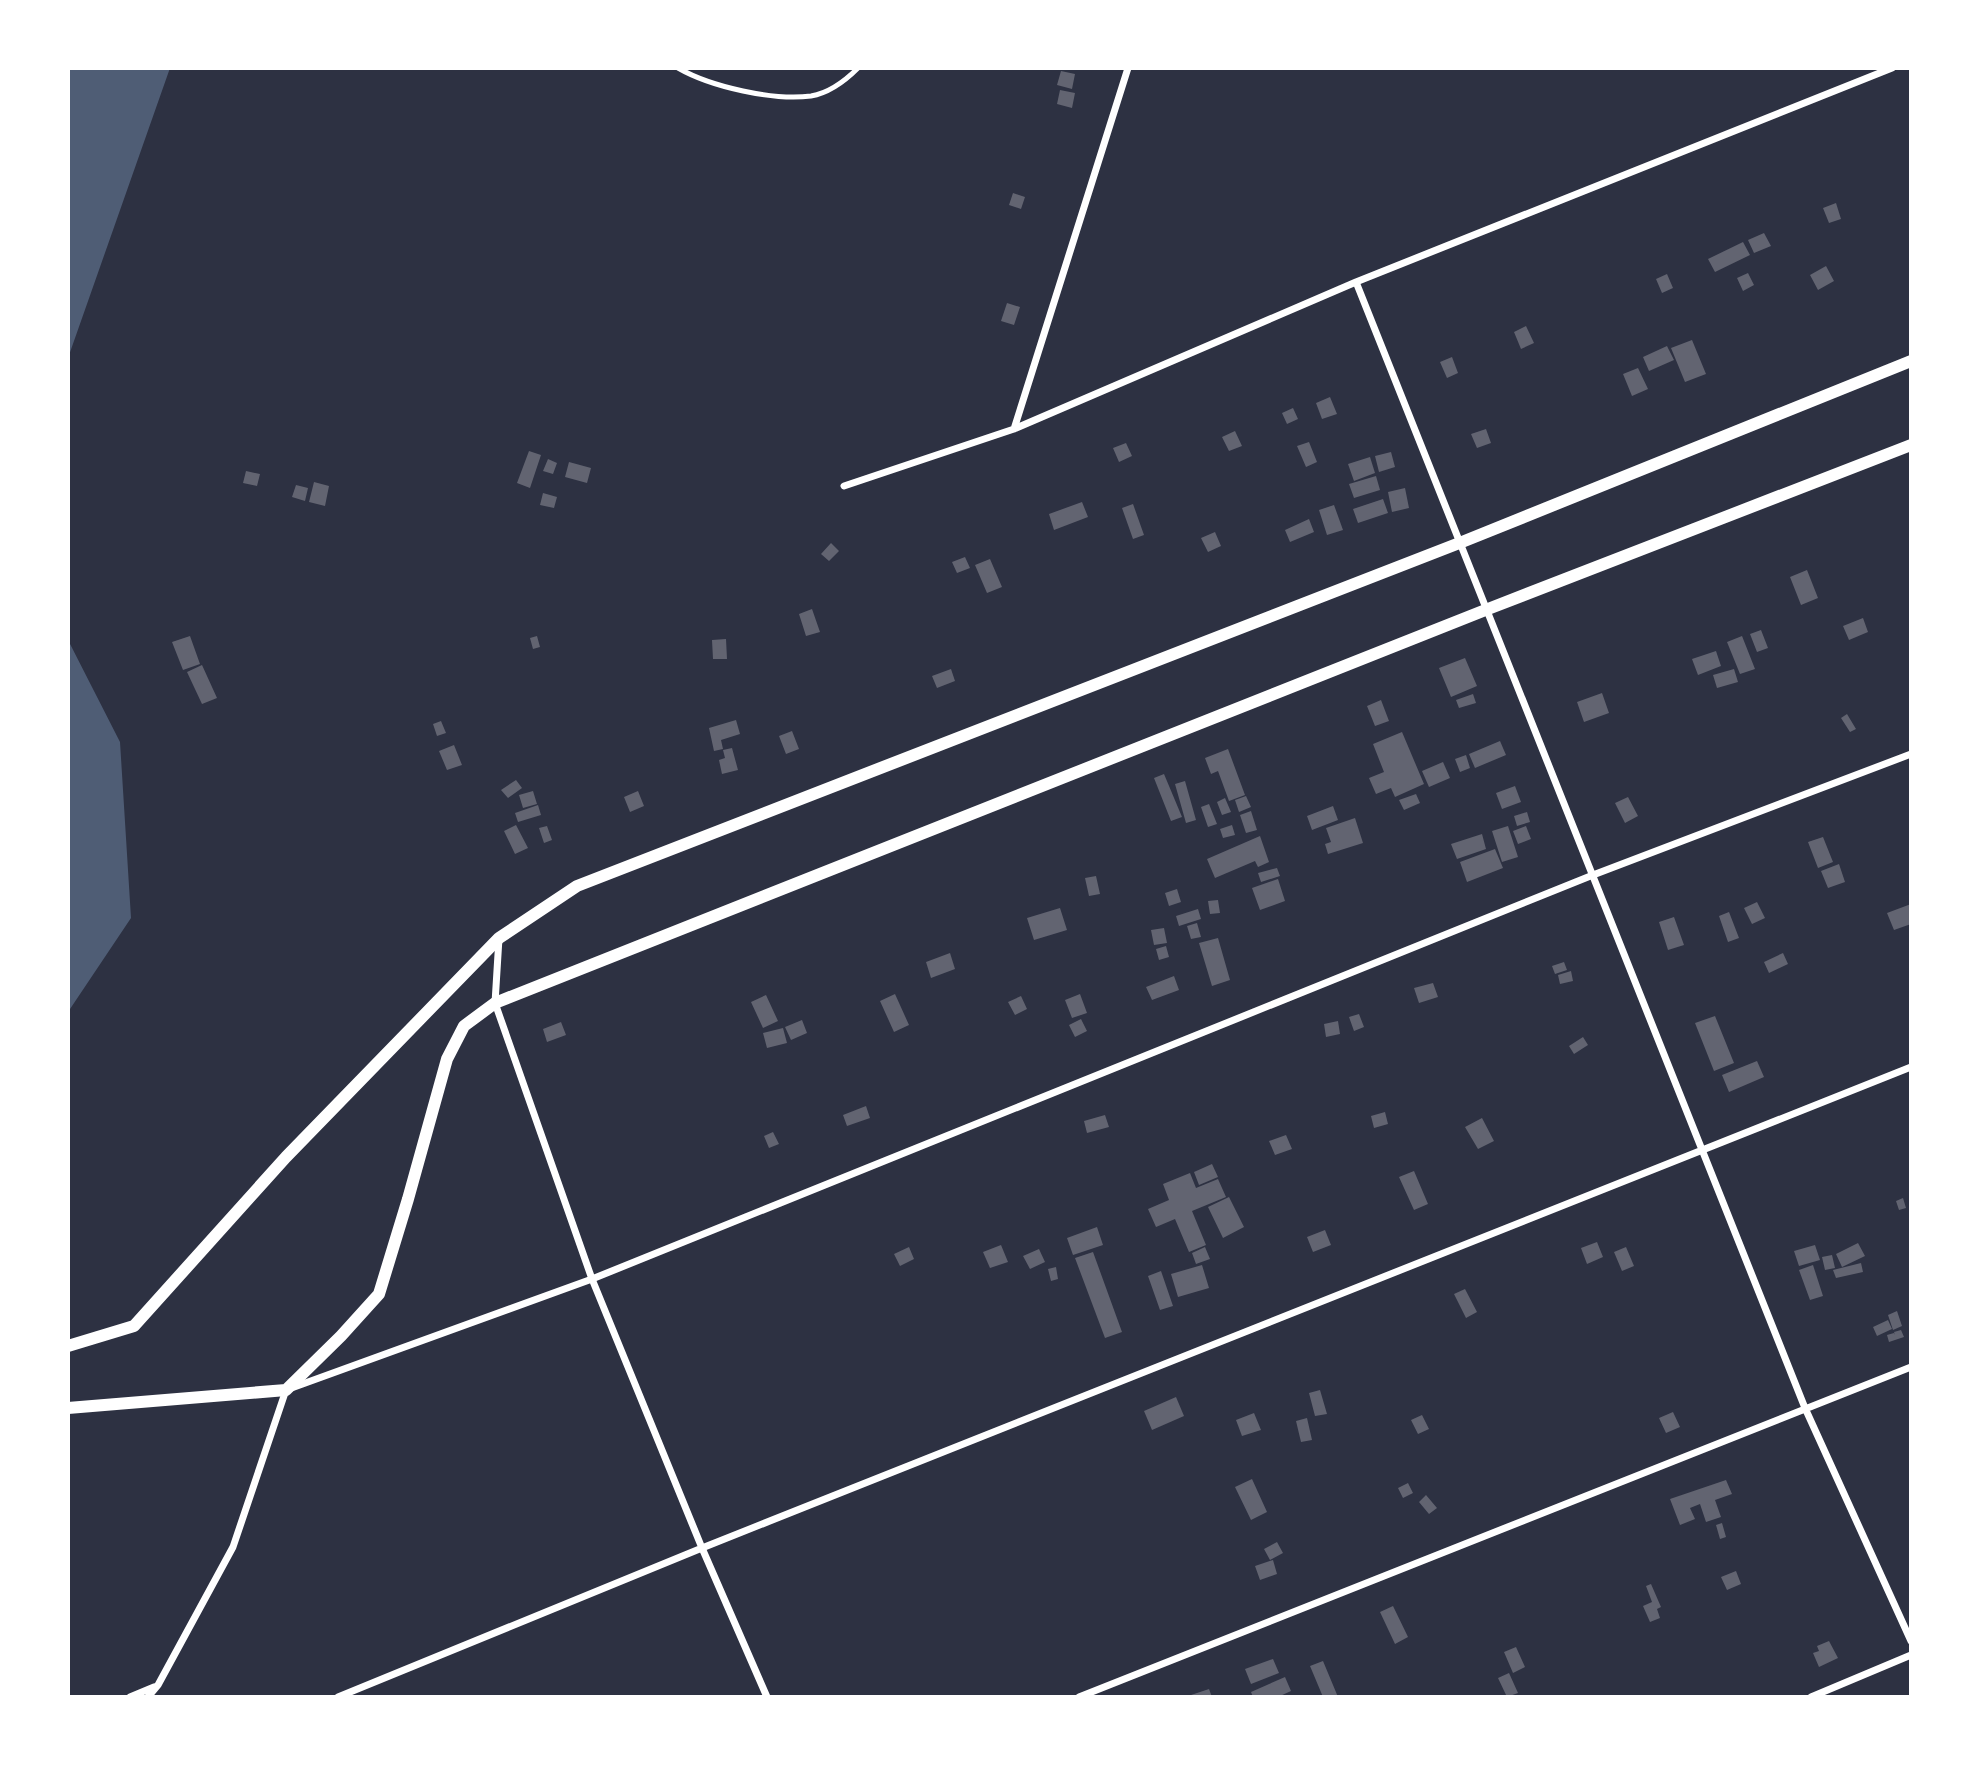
<svg xmlns="http://www.w3.org/2000/svg" width="1979" height="1765" viewBox="0 0 1979 1765" font-family="Manrope,sans-serif">
<style>
.water{fill:#4f5d75}
.building{fill:#626471}
.lines{fill:none;stroke-linecap:round;stroke-linejoin:round}
.service{stroke:#fff;stroke-width:5}
.minor{stroke:#fff;stroke-width:7}
.tertiary{stroke:#fff;stroke-width:12}
</style>
<rect width="100%" height="100%" fill="#2d3142"/>
<path class="water" d="M 68,68 L 170,68 L 68,358 Z
M 68,640 L 120,742 L 131,918 L 68,1012 Z"/>
<path class="building" d="M 1061,71 L 1075,74 L 1072,89 L 1057,85 Z
M 1060,90 L 1075,93 L 1072,108 L 1057,104 Z
M 1013,193 L 1025,197 L 1021,209 L 1009,205 Z
M 1836,203 L 1841,219 L 1829,223 L 1823,208 Z
M 1764,233 L 1771,246 L 1754,253 L 1748,240 Z
M 1743,242 L 1750,255 L 1715,272 L 1708,259 Z
M 1826,266 L 1834,281 L 1818,290 L 1810,275 Z
M 1748,273 L 1754,285 L 1743,291 L 1737,278 Z
M 1667,274 L 1673,288 L 1662,293 L 1656,279 Z
M 1007,303 L 1020,307 L 1014,325 L 1001,321 Z
M 1526,326 L 1534,343 L 1521,349 L 1514,332 Z
M 1692,340 L 1706,374 L 1685,382 L 1671,348 Z
M 1667,346 L 1674,360 L 1649,371 L 1643,357 Z
M 1452,357 L 1458,373 L 1447,378 L 1440,362 Z
M 1638,368 L 1648,389 L 1632,396 L 1623,374 Z
M 1330,397 L 1337,414 L 1322,419 L 1316,403 Z
M 1293,408 L 1298,419 L 1287,424 L 1282,413 Z
M 1486,429 L 1491,443 L 1477,448 L 1471,434 Z
M 1235,431 L 1242,446 L 1229,451 L 1222,437 Z
M 1309,442 L 1317,462 L 1306,467 L 1297,446 Z
M 1126,443 L 1132,456 L 1119,462 L 1113,448 Z
M 529,451 L 541,455 L 530,488 L 517,483 Z
M 1391,452 L 1395,467 L 1379,472 L 1375,456 Z
M 1370,457 L 1375,473 L 1354,481 L 1348,464 Z
M 548,459 L 557,463 L 553,474 L 543,471 Z
M 569,462 L 591,468 L 587,483 L 565,477 Z
M 246,471 L 260,474 L 257,486 L 243,483 Z
M 1376,476 L 1380,490 L 1354,498 L 1349,484 Z
M 314,482 L 329,486 L 325,506 L 309,502 Z
M 296,485 L 308,488 L 305,501 L 292,497 Z
M 1405,488 L 1409,508 L 1392,512 L 1388,492 Z
M 543,493 L 557,497 L 554,508 L 540,505 Z
M 1383,499 L 1388,513 L 1358,523 L 1353,509 Z
M 1082,502 L 1088,517 L 1054,530 L 1049,514 Z
M 1133,504 L 1144,535 L 1133,539 L 1122,508 Z
M 1334,505 L 1343,530 L 1327,535 L 1319,510 Z
M 1309,519 L 1314,532 L 1290,542 L 1285,530 Z
M 1215,532 L 1221,546 L 1208,552 L 1201,538 Z
M 831,543 L 839,551 L 829,561 L 821,554 Z
M 965,557 L 970,568 L 957,573 L 952,562 Z
M 990,559 L 1002,587 L 987,593 L 975,565 Z
M 1807,570 L 1818,598 L 1801,605 L 1790,577 Z
M 812,609 L 820,632 L 806,636 L 799,614 Z
M 1863,618 L 1868,632 L 1849,640 L 1843,626 Z
M 1761,630 L 1768,648 L 1757,652 L 1750,634 Z
M 190,636 L 200,664 L 183,670 L 172,642 Z
M 537,636 L 540,647 L 533,649 L 530,638 Z
M 1742,636 L 1755,669 L 1740,674 L 1727,642 Z
M 726,639 L 727,659 L 713,659 L 712,640 Z
M 1716,651 L 1721,666 L 1698,675 L 1692,659 Z
M 1465,658 L 1477,686 L 1451,697 L 1439,668 Z
M 202,665 L 217,698 L 202,704 L 187,672 Z
M 951,669 L 955,681 L 937,688 L 932,676 Z
M 1734,669 L 1738,682 L 1717,688 L 1713,675 Z
M 1602,693 L 1609,713 L 1584,722 L 1577,702 Z
M 1473,694 L 1476,703 L 1459,708 L 1456,700 Z
M 1381,700 L 1389,721 L 1375,726 L 1367,706 Z
M 1847,714 L 1856,729 L 1850,732 L 1841,718 Z
M 736,720 L 740,734 L 721,740 L 723,749 L 714,751 L 709,728 Z
M 441,721 L 446,733 L 437,736 L 433,724 Z
M 792,731 L 799,749 L 786,754 L 779,736 Z
M 1402,732 L 1424,784 L 1395,797 L 1391,788 L 1376,794 L 1369,778 L 1384,772 L 1373,744 Z
M 1500,741 L 1506,755 L 1475,768 L 1469,754 Z
M 454,745 L 462,765 L 447,770 L 439,751 Z
M 732,748 L 738,770 L 722,774 L 719,760 L 725,758 L 723,750 Z
M 1228,749 L 1245,795 L 1229,801 L 1218,771 L 1211,774 L 1205,758 Z
M 1466,755 L 1470,768 L 1460,772 L 1455,759 Z
M 1443,762 L 1450,778 L 1429,787 L 1422,771 Z
M 1164,774 L 1182,817 L 1171,821 L 1154,778 Z
M 516,780 L 522,788 L 508,798 L 501,790 Z
M 1185,781 L 1196,820 L 1186,823 L 1175,784 Z
M 1515,786 L 1521,802 L 1502,809 L 1496,793 Z
M 533,791 L 537,804 L 523,808 L 519,795 Z
M 638,791 L 644,806 L 630,812 L 624,797 Z
M 1416,794 L 1420,803 L 1404,810 L 1399,800 Z
M 1246,796 L 1251,807 L 1239,812 L 1235,800 Z
M 1628,797 L 1638,816 L 1625,823 L 1615,803 Z
M 1225,798 L 1231,812 L 1222,815 L 1217,802 Z
M 1209,804 L 1217,824 L 1208,827 L 1201,807 Z
M 538,805 L 541,815 L 518,822 L 515,813 Z
M 1333,806 L 1338,820 L 1312,830 L 1307,816 Z
M 1251,811 L 1257,830 L 1246,833 L 1240,815 Z
M 1527,812 L 1530,822 L 1517,826 L 1514,816 Z
M 1355,818 L 1363,843 L 1328,854 L 1325,844 L 1331,842 L 1326,828 Z
M 516,825 L 528,848 L 515,854 L 504,831 Z
M 1232,825 L 1235,835 L 1223,838 L 1220,829 Z
M 547,826 L 552,840 L 544,843 L 539,828 Z
M 1508,826 L 1518,857 L 1502,862 L 1492,831 Z
M 1526,826 L 1531,839 L 1518,844 L 1513,831 Z
M 1482,834 L 1486,849 L 1457,859 L 1451,844 Z
M 1260,836 L 1269,862 L 1258,867 L 1255,861 L 1215,878 L 1207,859 Z
M 1823,837 L 1833,862 L 1818,868 L 1808,842 Z
M 1495,849 L 1503,868 L 1467,882 L 1460,862 Z
M 1839,864 L 1845,882 L 1828,888 L 1821,871 Z
M 1277,868 L 1280,876 L 1261,882 L 1258,873 Z
M 1096,876 L 1100,894 L 1089,896 L 1085,878 Z
M 1278,879 L 1285,901 L 1260,910 L 1252,888 Z
M 1177,889 L 1181,902 L 1169,906 L 1165,893 Z
M 1218,900 L 1220,913 L 1210,914 L 1208,901 Z
M 1757,902 L 1765,918 L 1752,924 L 1744,908 Z
M 1911,904 L 1911,924 L 1894,930 L 1887,913 Z
M 1060,908 L 1067,930 L 1034,940 L 1027,918 Z
M 1198,909 L 1201,919 L 1179,926 L 1176,916 Z
M 1729,912 L 1739,938 L 1728,942 L 1719,916 Z
M 1674,917 L 1684,945 L 1668,950 L 1659,922 Z
M 1197,923 L 1201,937 L 1191,939 L 1187,926 Z
M 1164,928 L 1167,943 L 1154,945 L 1151,930 Z
M 1218,938 L 1230,980 L 1212,986 L 1199,943 Z
M 1166,946 L 1169,957 L 1159,960 L 1156,949 Z
M 950,953 L 955,969 L 931,978 L 926,962 Z
M 1783,953 L 1788,964 L 1769,973 L 1764,962 Z
M 1564,962 L 1567,970 L 1555,974 L 1552,966 Z
M 1571,971 L 1573,981 L 1560,984 L 1558,975 Z
M 1174,976 L 1179,990 L 1152,1000 L 1146,987 Z
M 1433,983 L 1438,997 L 1419,1003 L 1414,988 Z
M 895,994 L 909,1025 L 894,1032 L 880,1001 Z
M 1080,994 L 1087,1013 L 1072,1018 L 1065,1000 Z
M 766,995 L 778,1021 L 763,1028 L 751,1002 Z
M 1021,996 L 1027,1009 L 1015,1015 L 1008,1002 Z
M 1359,1014 L 1364,1027 L 1354,1031 L 1349,1017 Z
M 1715,1016 L 1734,1063 L 1714,1071 L 1695,1023 Z
M 1081,1019 L 1087,1031 L 1075,1037 L 1069,1025 Z
M 802,1020 L 807,1033 L 791,1040 L 785,1027 Z
M 1338,1021 L 1340,1034 L 1326,1037 L 1324,1024 Z
M 561,1022 L 566,1035 L 547,1042 L 543,1029 Z
M 783,1028 L 787,1043 L 767,1048 L 763,1033 Z
M 1583,1037 L 1588,1045 L 1574,1054 L 1569,1046 Z
M 1757,1061 L 1764,1077 L 1729,1092 L 1722,1075 Z
M 866,1106 L 870,1118 L 847,1126 L 843,1115 Z
M 1385,1112 L 1388,1124 L 1374,1128 L 1371,1116 Z
M 1105,1115 L 1109,1127 L 1087,1133 L 1084,1121 Z
M 1482,1118 L 1494,1141 L 1478,1149 L 1465,1127 Z
M 773,1132 L 779,1144 L 769,1148 L 764,1136 Z
M 1286,1135 L 1292,1149 L 1275,1155 L 1269,1141 Z
M 1212,1164 L 1218,1177 L 1199,1185 L 1194,1172 Z
M 1414,1171 L 1428,1204 L 1414,1210 L 1399,1177 Z
M 1190,1173 L 1196,1188 L 1218,1179 L 1226,1197 L 1192,1211 L 1206,1245 L 1189,1252 L 1175,1219 L 1156,1227 L 1148,1209 L 1169,1200 L 1163,1184 Z
M 1229,1197 L 1244,1227 L 1223,1238 L 1208,1207 Z
M 1903,1198 L 1906,1208 L 1899,1210 L 1896,1201 Z
M 1097,1227 L 1103,1245 L 1073,1255 L 1067,1238 Z
M 1325,1230 L 1331,1245 L 1313,1252 L 1307,1237 Z
M 1597,1242 L 1603,1257 L 1587,1264 L 1581,1248 Z
M 1858,1243 L 1865,1256 L 1842,1267 L 1836,1254 Z
M 1001,1245 L 1008,1262 L 990,1268 L 983,1252 Z
M 1815,1245 L 1820,1260 L 1799,1266 L 1794,1251 Z
M 909,1247 L 914,1259 L 900,1266 L 894,1254 Z
M 1205,1247 L 1210,1259 L 1196,1264 L 1192,1253 Z
M 1626,1247 L 1634,1266 L 1622,1271 L 1614,1252 Z
M 1039,1249 L 1045,1262 L 1030,1269 L 1023,1256 Z
M 1093,1252 L 1122,1332 L 1105,1338 L 1075,1258 Z
M 1832,1255 L 1835,1268 L 1825,1270 L 1822,1257 Z
M 1861,1263 L 1863,1272 L 1836,1278 L 1833,1270 Z
M 1202,1265 L 1209,1288 L 1178,1297 L 1171,1274 Z
M 1813,1265 L 1823,1296 L 1810,1300 L 1799,1270 Z
M 1056,1267 L 1058,1279 L 1051,1281 L 1048,1269 Z
M 1161,1271 L 1173,1306 L 1160,1310 L 1148,1276 Z
M 1465,1289 L 1477,1312 L 1466,1318 L 1454,1294 Z
M 1897,1311 L 1902,1326 L 1893,1330 L 1888,1315 Z
M 1888,1320 L 1892,1329 L 1877,1336 L 1873,1327 Z
M 1901,1330 L 1904,1337 L 1889,1342 L 1887,1335 L 1894,1333 L 1895,1335 L 1894,1332 Z
M 1320,1390 L 1327,1414 L 1315,1416 L 1309,1393 Z
M 1176,1397 L 1184,1416 L 1152,1430 L 1144,1411 Z
M 1673,1412 L 1680,1427 L 1666,1433 L 1659,1418 Z
M 1254,1413 L 1261,1430 L 1242,1436 L 1236,1420 Z
M 1422,1415 L 1429,1429 L 1418,1434 L 1411,1420 Z
M 1307,1418 L 1312,1440 L 1301,1442 L 1296,1421 Z
M 1252,1479 L 1267,1512 L 1251,1520 L 1235,1487 Z
M 1726,1480 L 1732,1494 L 1715,1500 L 1721,1517 L 1706,1522 L 1700,1504 L 1690,1508 L 1695,1519 L 1680,1525 L 1670,1499 Z
M 1408,1483 L 1413,1493 L 1403,1498 L 1398,1488 Z
M 1426,1495 L 1437,1508 L 1429,1514 L 1419,1502 Z
M 1722,1523 L 1726,1537 L 1720,1539 L 1716,1525 Z
M 1277,1542 L 1283,1553 L 1270,1560 L 1264,1549 Z
M 1273,1560 L 1277,1574 L 1260,1580 L 1255,1566 Z
M 1736,1571 L 1741,1584 L 1727,1590 L 1721,1577 Z
M 1651,1584 L 1661,1607 L 1657,1609 L 1660,1618 L 1650,1622 L 1643,1606 L 1652,1602 L 1646,1586 Z
M 1393,1606 L 1408,1637 L 1395,1644 L 1380,1612 Z
M 1829,1641 L 1838,1658 L 1819,1667 L 1813,1653 L 1819,1651 L 1817,1646 Z
M 1516,1647 L 1525,1667 L 1513,1673 L 1504,1652 Z
M 1273,1659 L 1279,1673 L 1251,1684 L 1245,1669 Z
M 1323,1661 L 1338,1697 L 1323,1697 L 1310,1666 Z
M 1509,1673 L 1518,1693 L 1507,1697 L 1498,1678 Z
M 1285,1677 L 1291,1691 L 1278,1697 L 1253,1697 L 1251,1692 Z
M 1209,1689 L 1212,1697 L 1188,1697 L 1188,1696 Z"/>
<g class="lines">
<path class="service" d="M 678,68 C 711,87 774,101 811,96 C 829,93 846,80 858,68"/>
<path class="minor" d="M 1356,282 L 1805,1408 L 1911,1641
M 1014,429 L 1128,68
M 844,486 L 1014,429 L 1356,282 L 1892,68
M 499,938 L 495,1003 L 592,1279 L 702,1548 L 767,1697
M 130,1697 L 154,1687
M 148,1697 L 158,1685 L 233,1547 L 286,1390 L 592,1279 L 1593,875 L 1911,754
M 338,1697 L 702,1548 L 1911,1067
M 1079,1697 L 1911,1367
M 1811,1697 L 1911,1655"/>
<path class="tertiary" d="M 68,1346 L 134,1326 L 286,1157 L 499,938 L 577,886 L 1462,542 L 1911,361
M 68,1408 L 286,1390 L 341,1336 L 379,1294 L 408,1199 L 447,1059 L 464,1026 L 495,1003 L 1488,609 L 1911,445"/>
</g>
<rect width="1979" height="1765" fill="none" stroke="#ffffff" stroke-width="140"/>
</svg>
